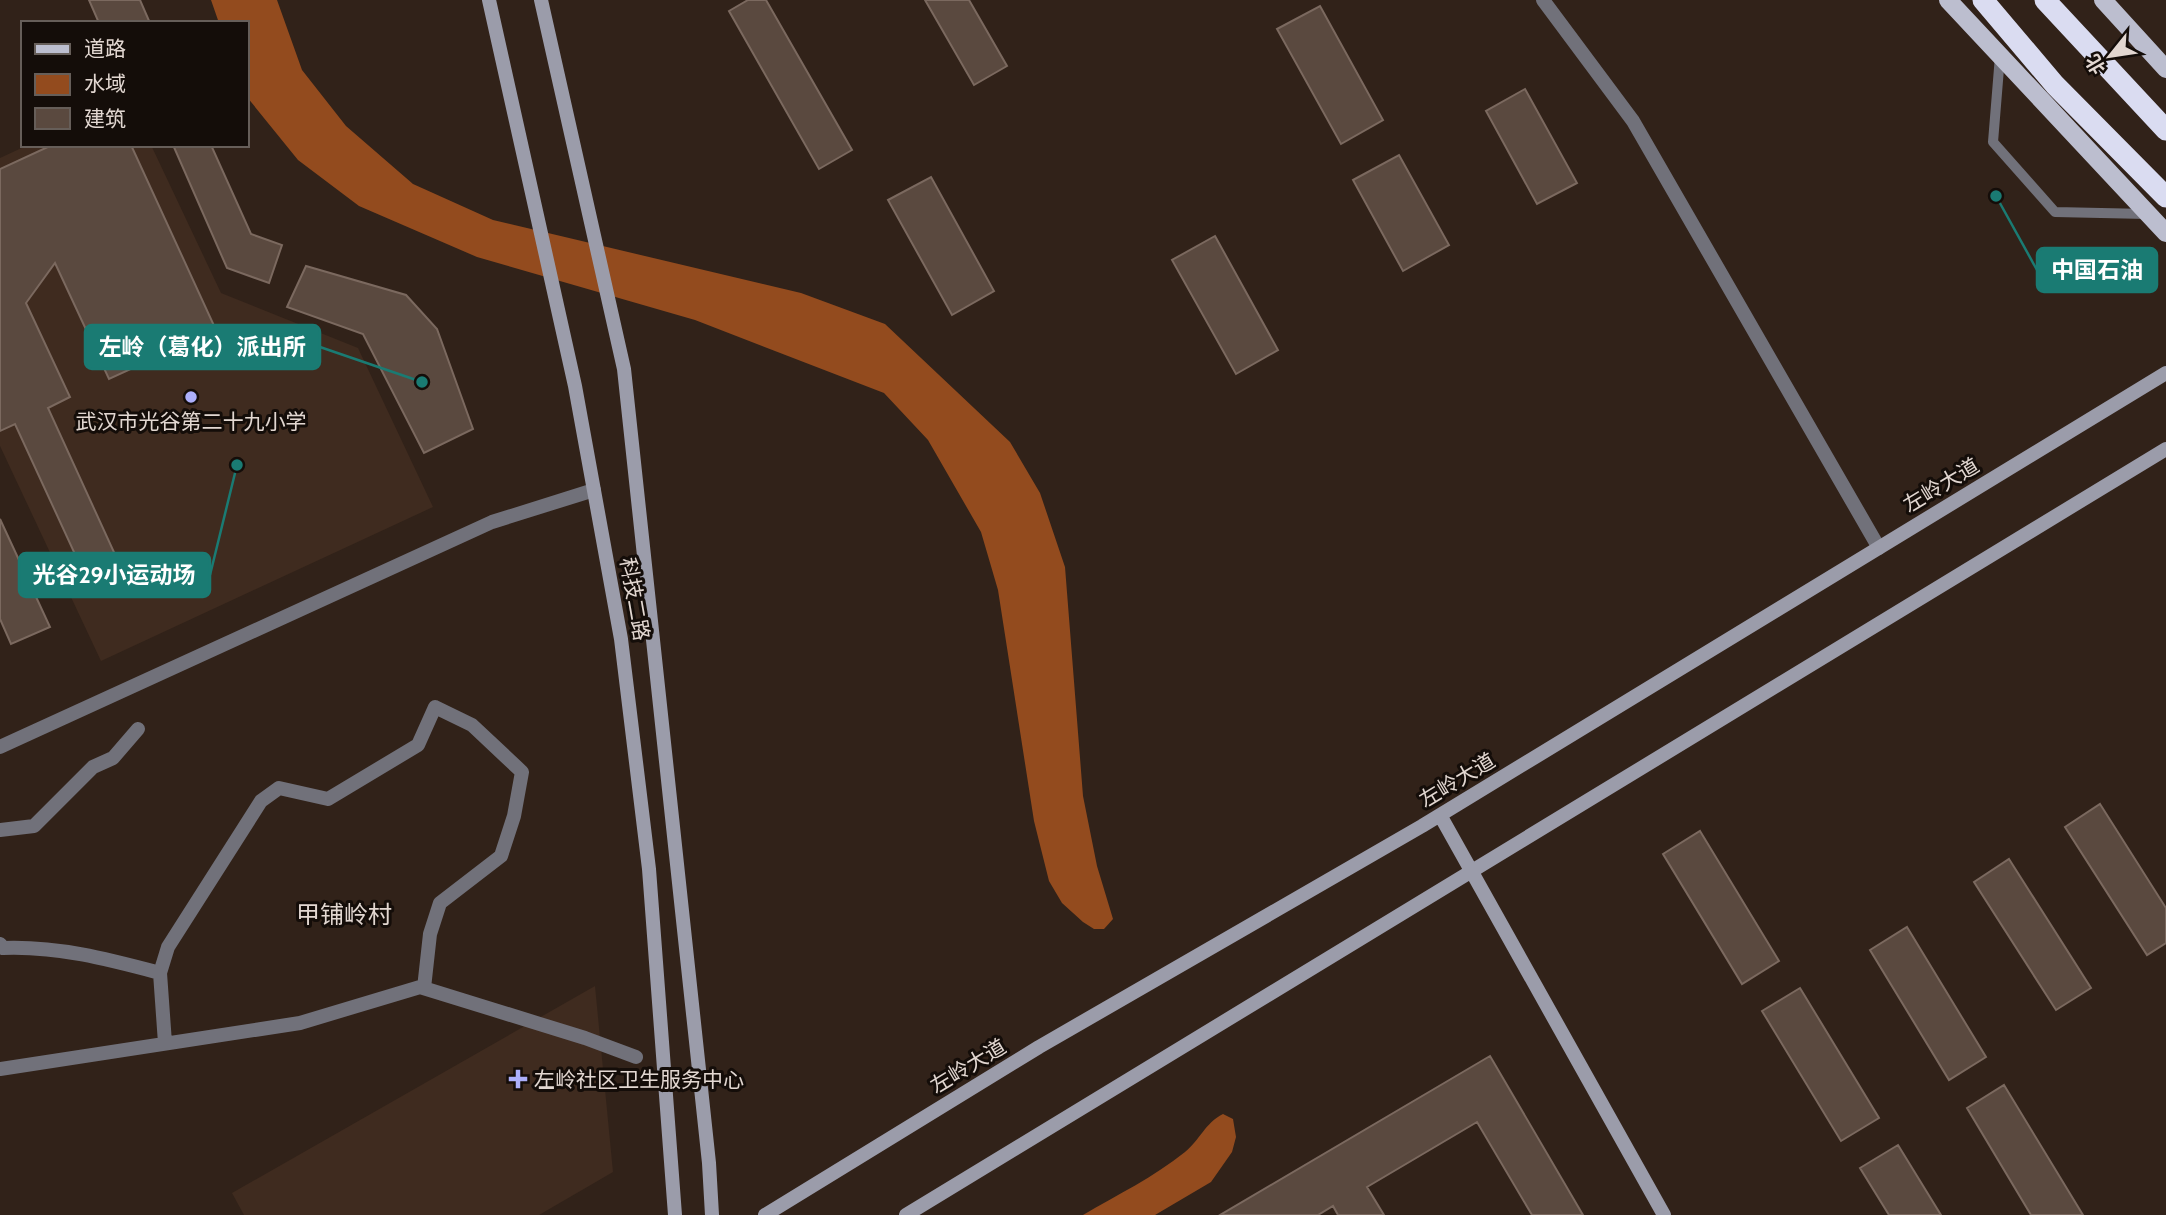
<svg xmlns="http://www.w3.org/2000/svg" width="2166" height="1215" viewBox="0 0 2166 1215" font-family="Cabin,'Noto Sans SC',sans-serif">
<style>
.built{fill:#3f2b1f}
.water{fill:#934b1e}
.building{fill:#5a493f;stroke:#7b695f;stroke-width:2}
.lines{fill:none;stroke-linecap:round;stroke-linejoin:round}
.lane{stroke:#71717a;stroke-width:10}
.street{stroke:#71717a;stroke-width:14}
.secondary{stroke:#9b9caa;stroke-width:14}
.primary{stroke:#bcbecf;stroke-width:18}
.highway{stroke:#dadcf1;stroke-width:21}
.poi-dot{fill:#acaffb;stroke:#140d09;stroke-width:2.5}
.labels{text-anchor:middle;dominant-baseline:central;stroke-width:6;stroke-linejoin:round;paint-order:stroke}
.poi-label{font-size:21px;fill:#e2d7d1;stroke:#140d09}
.street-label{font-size:21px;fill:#e2d7d1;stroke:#140d09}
.quarter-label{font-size:24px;fill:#e2d7d1;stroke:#140d09}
.leader{fill:none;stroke:#1a7b73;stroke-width:2.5}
.callout-dot{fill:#1a7b73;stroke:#140d09;stroke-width:2.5}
.callout{fill:#1a7b73;stroke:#1a7b73;stroke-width:2.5}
.callout-label{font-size:23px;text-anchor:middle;font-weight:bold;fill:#fff}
</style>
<rect width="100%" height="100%" fill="#312219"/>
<path class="built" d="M 28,145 L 151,145 L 221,293 L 358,348 L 433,507 L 101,661 L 0,446 L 0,158 Z
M 595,986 L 613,1172 L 539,1215 L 244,1215 L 232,1193 Z"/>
<path class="water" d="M 211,0 L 277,0 L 302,70 L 346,126 L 413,184 L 493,220 L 801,293 L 885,324 L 1010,442 L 1040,493 L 1065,567 L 1083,796 L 1097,866 L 1113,919 L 1104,929 L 1094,929 L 1083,922 L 1062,903 L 1049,881 L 1034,821 L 998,590 L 981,532 L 928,440 L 884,393 L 695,320 L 477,257 L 359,206 L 298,160 L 247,97 L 247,23 L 219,23 Z
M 1223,1114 L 1233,1119 L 1236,1137 L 1232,1152 L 1211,1182 L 1155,1215 L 1083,1215 C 1117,1195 1154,1177 1185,1152 C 1200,1140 1205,1123 1223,1114 Z"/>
<path class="building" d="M 89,0 L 140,0 L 150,23 L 99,23 Z
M 748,0 L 766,0 L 852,150 L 819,169 L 729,11 Z
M 925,0 L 969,0 L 1007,66 L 974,85 Z
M 1320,6 L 1383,120 L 1341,144 L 1277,29 Z
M 1525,89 L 1577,183 L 1537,204 L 1486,111 Z
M 52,145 L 131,145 L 216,330 L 109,379 L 55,263 L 26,303 L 70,397 L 48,408 L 118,561 L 85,576 L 15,424 L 0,431 L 0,169 Z
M 173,145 L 211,145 L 251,234 L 282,245 L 269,283 L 227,268 Z
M 1399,155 L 1449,245 L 1403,271 L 1353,180 Z
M 931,177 L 994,291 L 952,315 L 888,200 Z
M 1215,236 L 1278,350 L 1236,374 L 1172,260 Z
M 306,266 L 406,295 L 437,329 L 473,429 L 424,453 L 363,334 L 287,307 Z
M 0,519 L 50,627 L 11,644 L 0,619 Z
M 2100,804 L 2166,908 L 2166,943 L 2147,955 L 2065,827 Z
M 1700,831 L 1779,961 L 1742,984 L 1663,854 Z
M 2009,859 L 2091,988 L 2056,1010 L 1974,882 Z
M 1907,927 L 1986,1057 L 1949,1080 L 1870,950 Z
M 1800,988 L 1879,1118 L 1841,1141 L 1762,1011 Z
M 1490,1056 L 1583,1215 L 1532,1215 L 1477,1122 L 1367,1187 L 1384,1215 L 1338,1215 L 1333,1206 L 1318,1215 L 1220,1215 Z
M 2004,1085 L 2083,1215 L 2031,1215 L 1967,1108 Z
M 1898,1145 L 1941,1215 L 1889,1215 L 1860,1168 Z"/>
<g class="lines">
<path class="lane" d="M 2000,56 L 1993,142 L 2055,212 L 2147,214"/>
<path class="street" d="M 1543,0 L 1633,121 L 1879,548
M 0,747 L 492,522 L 594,490
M 0,830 L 34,826 L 93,767 L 113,758 L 138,729
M 0,944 L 3,948 C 58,946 107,959 160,973
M 165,1043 L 160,973 L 168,947 L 261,801 L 279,788 L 328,799 L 418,745 L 435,707 L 472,725 L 522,772 L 514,816 L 501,856 L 440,903 L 430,934 L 424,988
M 0,1069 L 300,1023 L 420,987 L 585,1038 L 636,1057"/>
<path class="secondary" d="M 489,0 L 575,386 L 621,639 L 649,869 L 675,1215
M 541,0 L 624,369 L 709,1163 L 712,1215
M 1440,815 L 1664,1215
M 765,1215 L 1039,1047 L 1422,826 L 2166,373
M 906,1215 L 2166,449"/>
<path class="primary" d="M 1948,0 L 2166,233
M 2103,0 L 2166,69"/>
<path class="highway" d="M 1983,0 L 2055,85 L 2166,197
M 2045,0 L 2166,130"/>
</g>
<g class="poi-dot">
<circle cx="191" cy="397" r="7"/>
<path d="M514.5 1068.5h7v7h7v7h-7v7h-7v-7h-7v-7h7z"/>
</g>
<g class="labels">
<g class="poi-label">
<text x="191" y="421">武汉市光谷第二十九小学</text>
<text x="534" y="1079" text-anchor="start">左岭社区卫生服务中心</text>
</g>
<g class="street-label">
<text transform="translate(1941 485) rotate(-31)">左岭大道</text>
<text transform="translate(635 599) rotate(80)">科技二路</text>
<text transform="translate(1457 780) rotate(-31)">左岭大道</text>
<text transform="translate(968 1066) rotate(-31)">左岭大道</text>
</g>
<g class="quarter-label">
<text x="344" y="914">甲铺岭村</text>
</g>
</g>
<path class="leader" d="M1996 196L2037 270M422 382L320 347M237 465L210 575"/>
<g class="callout-dot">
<circle cx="1996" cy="196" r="7"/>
<circle cx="422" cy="382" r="7"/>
<circle cx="237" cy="465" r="7"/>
</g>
<g class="callout">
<rect x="2037" y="248" width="120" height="44" rx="7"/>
<rect x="85" y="325" width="235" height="44" rx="7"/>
<rect x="19" y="553" width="191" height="44" rx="7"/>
</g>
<g class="callout-label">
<text x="2097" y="278">中国石油</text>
<text x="202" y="355">左岭（葛化）派出所</text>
<text x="114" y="583">光谷29小运动场</text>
</g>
<rect x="21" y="21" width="228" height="126" fill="#140d09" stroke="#665e59" stroke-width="2"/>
<rect x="35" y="44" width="35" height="10" fill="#bcbecf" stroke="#665e59" stroke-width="2"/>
<text x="84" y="56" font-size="21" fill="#e2d7d1">道路</text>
<rect x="35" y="74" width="35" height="21" fill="#934b1e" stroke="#665e59" stroke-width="2"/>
<text x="84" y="91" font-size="21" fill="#e2d7d1">水域</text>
<rect x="35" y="108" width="35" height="21" fill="#5a493f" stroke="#665e59" stroke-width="2"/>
<text x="84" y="126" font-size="21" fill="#e2d7d1">建筑</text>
<g transform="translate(2110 56) rotate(240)" stroke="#140d09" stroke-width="5" paint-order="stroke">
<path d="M0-5L12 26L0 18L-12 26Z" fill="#e2d7d1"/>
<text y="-10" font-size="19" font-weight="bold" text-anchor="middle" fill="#e2d7d1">北</text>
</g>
</svg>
